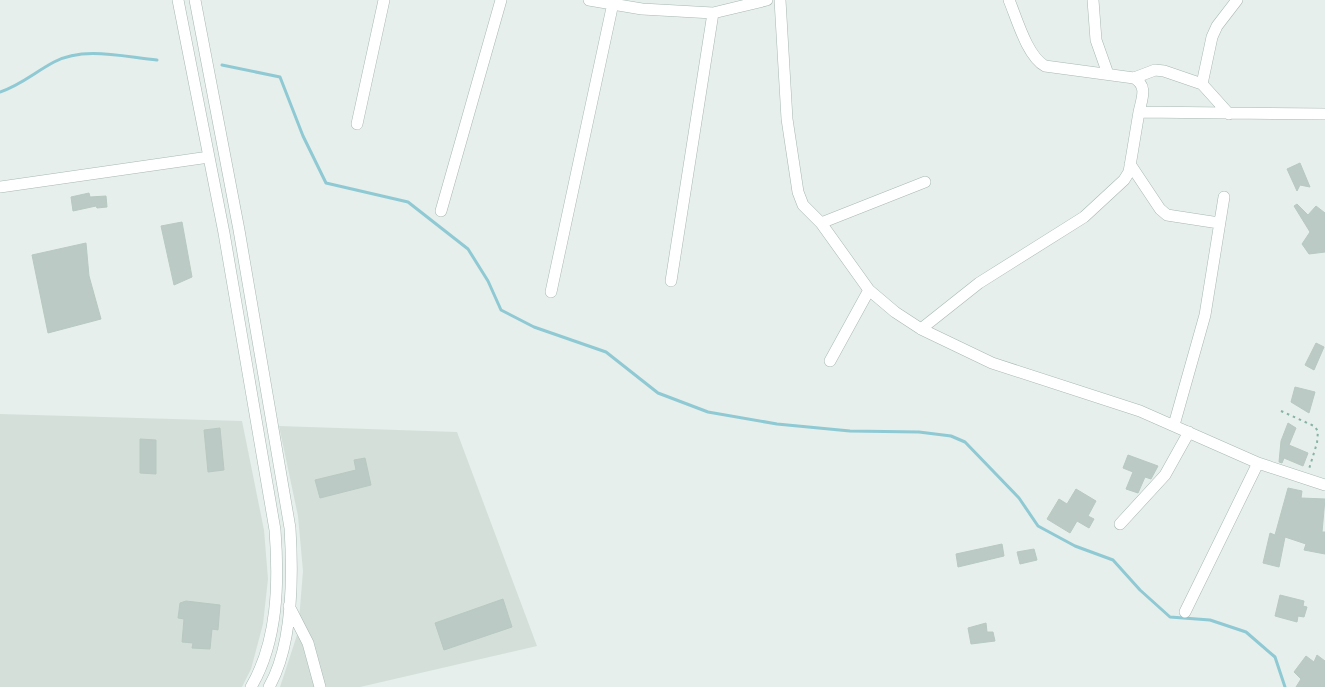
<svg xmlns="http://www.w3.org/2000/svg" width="1325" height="687" viewBox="0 0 1325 687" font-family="Karla,sans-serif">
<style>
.built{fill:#d4dfda}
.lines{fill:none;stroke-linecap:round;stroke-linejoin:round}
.stream{stroke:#8ec9d4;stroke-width:3}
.building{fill:#bbcac4;stroke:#b8c9c2}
.minor-casing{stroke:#a8b8b2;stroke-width:12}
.path{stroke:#86b3a5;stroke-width:2;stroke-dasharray:2.5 4;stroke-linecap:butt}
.minor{stroke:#fff;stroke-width:11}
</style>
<rect width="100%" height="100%" fill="#e6efeb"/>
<path class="built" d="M 0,414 L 242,421 L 264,530 L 268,579 L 263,624 L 251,669 L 242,687 L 0,687 Z
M 279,426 L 457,432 L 537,646 L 360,687 L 280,687 L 298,632 L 303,571 L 298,516 Z"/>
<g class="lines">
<path class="stream" d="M 222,65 L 280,77 L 303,136 L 326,183 L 408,202 L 468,249 L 488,281 L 501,310 L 534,327 L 606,352 L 658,393 L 708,412 L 777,424 L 850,431 L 919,432 L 951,436 L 965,442 L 1019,498 L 1038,526 L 1075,546 L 1113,560 L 1140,590 L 1170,617 L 1210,620 L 1246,632 L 1275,657 L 1285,687
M 0,92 C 21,85 35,72 54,62 C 84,46 124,57 157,60"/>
</g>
<path class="building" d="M 1300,163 L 1310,187 L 1300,185 L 1297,191 L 1287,169 Z
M 89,193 L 90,197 L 106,196 L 107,207 L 97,208 L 96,206 L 73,211 L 71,197 Z
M 1297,204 L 1308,215 L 1316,206 L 1325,213 L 1325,252 L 1309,254 L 1302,244 L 1310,232 L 1294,206 Z
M 182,222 L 192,277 L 174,285 L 161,226 Z
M 86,243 L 89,276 L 101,319 L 48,333 L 32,255 Z
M 1316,343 L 1324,347 L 1314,370 L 1305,365 Z
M 1295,387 L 1315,392 L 1309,413 L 1291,402 Z
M 1288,423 L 1296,428 L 1289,445 L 1308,453 L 1303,466 L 1284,458 L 1282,463 L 1279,462 L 1281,441 Z
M 220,428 L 224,470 L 208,472 L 204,430 Z
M 140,439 L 156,440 L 156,474 L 140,473 Z
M 1128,455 L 1158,466 L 1151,479 L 1145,477 L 1138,493 L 1126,489 L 1133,472 L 1123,468 Z
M 365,458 L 371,485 L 320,498 L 315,480 L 356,470 L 354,460 Z
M 1288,488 L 1302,491 L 1301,498 L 1325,499 L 1322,532 L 1325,532 L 1325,554 L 1304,550 L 1306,544 L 1285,537 L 1279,567 L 1263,563 L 1270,533 L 1275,535 Z
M 1076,489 L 1096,501 L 1088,516 L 1094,519 L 1089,528 L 1077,521 L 1070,533 L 1047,519 L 1059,499 L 1067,504 Z
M 1002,544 L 1004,556 L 958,567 L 956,554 Z
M 1034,549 L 1037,560 L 1020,564 L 1017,552 Z
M 1280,595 L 1304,601 L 1303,606 L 1307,607 L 1304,617 L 1298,616 L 1297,622 L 1275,616 Z
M 503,599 L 512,627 L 444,650 L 435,623 Z
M 186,601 L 220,605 L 218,630 L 212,629 L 210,649 L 192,648 L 193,643 L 182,642 L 184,619 L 178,618 L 180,603 Z
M 986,623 L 987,632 L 993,632 L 995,641 L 971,644 L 968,628 Z
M 1317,655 L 1325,661 L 1325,687 L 1296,687 L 1301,679 L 1294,672 L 1306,656 L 1314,662 Z"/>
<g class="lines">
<defs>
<path id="minor" d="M 178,0 L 224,233 L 275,530 C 279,582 278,641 251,687
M 195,0 L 239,230 L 290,528 C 293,576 293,645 269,687
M 589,0 L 642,9 L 713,13 L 767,0
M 780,0 L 787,119 L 798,192 L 803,205 L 821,223 L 869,290 L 895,312 L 921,329 L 992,363 L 1140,411 L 1258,463 L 1325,485
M 1009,0 C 1017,19 1027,56 1045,66 L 1134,78 C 1148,86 1142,98 1139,112
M 1093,0 L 1096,40 L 1108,74
M 1134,78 L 1155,70 L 1164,71 L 1202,84 L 1229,114
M 1202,84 L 1212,37 L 1217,26 L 1237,0
M 357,124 L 384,0
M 1130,164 L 1160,209 L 1167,215 L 1219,223
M 0,187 L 209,157
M 441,211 L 501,0
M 821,223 L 925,182
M 671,281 L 713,13
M 551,292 L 613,3
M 921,329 L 979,283 L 1084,217 L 1124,180 L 1129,172 L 1139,112 L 1325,114
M 830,361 L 869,290
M 1174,425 L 1205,315 L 1224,197
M 1120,524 L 1165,475 L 1189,432
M 289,606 L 308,643 L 320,687
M 1185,612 L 1258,463"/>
</defs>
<use href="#minor" class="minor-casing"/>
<path class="path" d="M 1281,411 L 1314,426 L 1318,431 L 1317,443 L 1309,469"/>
<use href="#minor" class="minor"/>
</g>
</svg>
